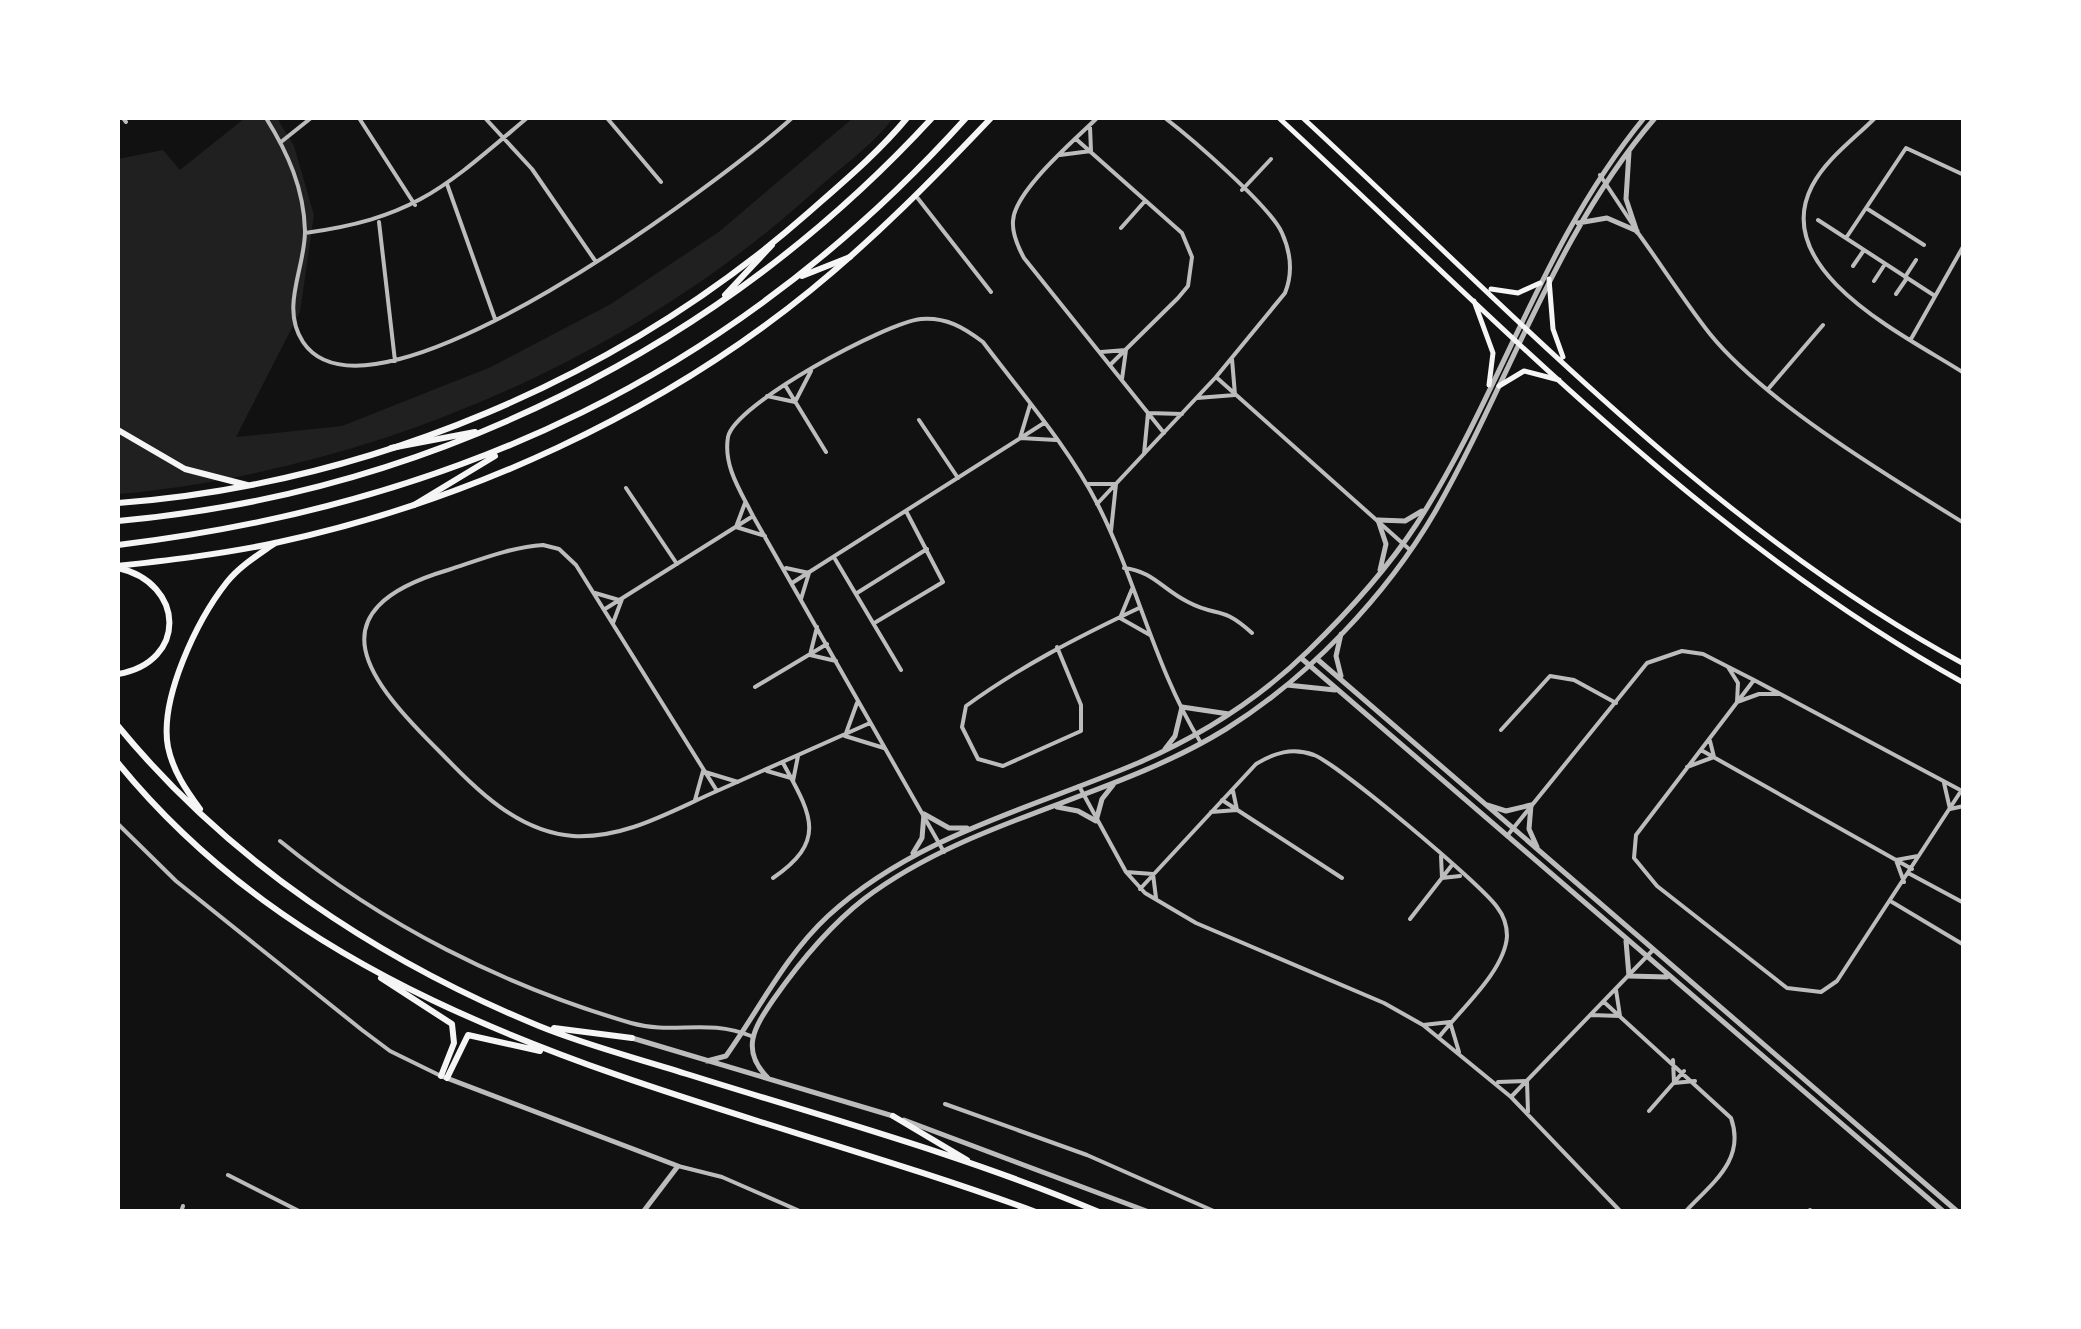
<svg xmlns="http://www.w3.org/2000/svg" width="2081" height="1329" viewBox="0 0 2081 1329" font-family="'Nunito Sans',sans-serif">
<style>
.green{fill:#202020}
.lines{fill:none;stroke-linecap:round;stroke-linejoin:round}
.minor{stroke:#bcbcbc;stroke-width:4}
.tertiary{stroke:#bcbcbc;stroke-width:5}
.secondary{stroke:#f5f5f5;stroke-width:5}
.trunk{stroke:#f5f5f5;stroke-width:6}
.motorway{stroke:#f5f5f5;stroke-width:6}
</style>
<rect width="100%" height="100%" fill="#111"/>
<path class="green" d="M 245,118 L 277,118 L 294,146 L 314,215 L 300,312 L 236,437 L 342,426 L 491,367 L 611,304 L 720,231 L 853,118 L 893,118 C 873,145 841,167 816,190 C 628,361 370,471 118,494 L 118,159 L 163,150 L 180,170 Z"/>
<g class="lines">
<path class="minor" d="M 123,118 L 126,122
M 266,118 C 288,153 304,189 305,231 C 305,269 280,307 303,342 C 372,446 728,176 792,118
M 359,118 L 415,205
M 485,118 L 532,169 L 596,262
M 607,118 L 661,182
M 1097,118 C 1076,139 1014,191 1013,221 C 1012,234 1018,247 1024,258 L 1164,433
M 1165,118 C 1191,138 1270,206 1282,233 C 1291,253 1293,273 1285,293 L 1216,377 L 1409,549
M 1875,118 C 1854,139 1826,159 1812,186 C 1768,271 1908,337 1964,373
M 1076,139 L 1182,233 L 1192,257 L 1188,286 L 1178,298 L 1111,364
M 281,142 L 311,118
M 1060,155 L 1091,151 L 1090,127
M 1600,175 L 1633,225
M 447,184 L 495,319
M 1242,190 L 1271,159
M 916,196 L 991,292
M 1866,208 L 1924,245
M 1818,220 L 1935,296
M 379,222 L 395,361
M 1121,228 L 1145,201
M 305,233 C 415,218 445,187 527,118
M 1638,233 C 1662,266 1685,302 1710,334 C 1765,402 1888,476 1964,523
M 1846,238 L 1906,148 L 1964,175
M 1853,266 L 1864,250
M 1905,277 L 1916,260
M 1874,281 L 1885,264
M 1896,294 L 1907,278
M 1911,339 L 1964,245
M 1101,352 L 1126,350 L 1122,379
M 785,385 L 826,452
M 1769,388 L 1823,325
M 767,396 L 795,402 L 811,371
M 1197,398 L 1235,395 L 1232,359
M 1030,405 L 1020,438 L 1056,440
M 919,420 L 958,478
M 1144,454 L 1148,413 L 1182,414
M 1087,484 L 1116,484 L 1111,531
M 626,488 L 677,564
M 745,503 L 736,527 L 765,536
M 1097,504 L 1216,377
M 543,545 L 559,549 L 576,565 L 717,791 C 671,811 625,839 573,836 C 518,832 477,790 441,753 C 368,681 310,611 448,570 C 479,560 511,547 543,545 Z
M 835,559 L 901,670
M 786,568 L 809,573 L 801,599
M 1124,568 C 1153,571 1163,590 1188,602 C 1218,618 1220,604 1252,633
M 792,583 L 1044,423
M 1132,589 L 1120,618 L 1150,635
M 595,593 L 619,600
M 857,593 L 927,549
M 605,609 L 753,516
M 876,622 L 943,582 L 906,511
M 613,623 L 622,599
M 817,627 L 810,655 L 836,661
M 1057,647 L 1081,705 L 1081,731 L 1003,766 L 978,759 L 962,727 L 966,706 C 1021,666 1078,637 1139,608
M 1728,667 L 1738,683 L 1737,702 L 1759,694 L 1779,694
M 1754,680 L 1636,835 L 1634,858 L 1657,886 L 1787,988 L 1821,992 L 1837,981 L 1961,791
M 755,687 L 827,644
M 1501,730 L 1550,676 L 1574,680 L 1616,703
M 845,736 L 884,748
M 845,736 L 857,703
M 1701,750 L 1912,869
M 1687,767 L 1714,757 L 1710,741
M 767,771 L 791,778
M 705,772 L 738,782
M 793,781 L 798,756
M 1944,783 L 1950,809 L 1964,806
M 1079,786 L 1126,872 L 1145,893 L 1196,923 L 1384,1003 L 1423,1025 L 1511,1097 L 1621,1212
M 717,791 L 870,723
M 695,800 L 703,771
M 1222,800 L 1342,878
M 1211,812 L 1237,810 L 1233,791
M 118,824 L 176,881 L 362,1030 L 390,1051 L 439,1075
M 1507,836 L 1647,663 L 1682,651 L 1703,654 L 1754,680 L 1964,792
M 280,841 C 383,925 504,986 631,1023 C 674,1035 706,1018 751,1036
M 944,852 L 753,516 C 741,492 723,466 728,437 C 734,404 887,322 921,319 C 946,317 963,327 983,342 C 1022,394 1068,446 1098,505 C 1137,582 1155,669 1201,743
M 1441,856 L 1442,878 L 1460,876
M 1126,872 L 1153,874 L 1156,898
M 1910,874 L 1964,903
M 773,878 C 829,840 810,813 783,763
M 1904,882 L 1896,860 L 1918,856
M 1140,889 L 1256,764 C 1274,753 1292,747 1314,755 C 1339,765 1480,883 1497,907 C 1504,916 1507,925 1507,936 C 1505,971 1460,1010 1439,1037
M 1892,902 L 1964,945
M 1410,919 L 1452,865
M 1604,1002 L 1731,1118 C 1746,1160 1712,1183 1685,1212
M 1591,1015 L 1620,1016 L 1616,990
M 1423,1025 L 1450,1022 L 1459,1052
M 1673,1060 L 1674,1083 L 1695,1081
M 1498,1082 L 1527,1081 L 1528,1112
M 118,1085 L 118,1104
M 1511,1097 L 1653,950
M 945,1104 L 1087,1155 L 1216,1212
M 1649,1111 L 1684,1071
M 678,1166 L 722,1177 L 802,1212
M 228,1175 L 301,1212
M 1810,1210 L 1812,1212
M 181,1212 L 183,1206"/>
<path class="tertiary" d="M 1629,152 L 1626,199 L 1637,232
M 1578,223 L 1607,218 L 1637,231
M 1378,520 L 1386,544 L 1380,570
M 1378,520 L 1405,521 L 1422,511
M 1301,658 L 1944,1212
M 1317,659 L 1958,1212
M 1341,676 L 1336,656 L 1341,634
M 1287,685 L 1335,690
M 1165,749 L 1175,736 L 1182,707 L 1229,714
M 1487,805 L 1506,811 L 1531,805 L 1529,829 L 1537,847
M 1057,807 L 1078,811 L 1096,821 L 1102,799 L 1113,785
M 924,814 L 949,828 L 967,828
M 913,853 L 922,838 L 924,814
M 1626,941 L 1629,976 L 1667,977
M 632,1038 L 893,1116
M 707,1061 L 726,1056 C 760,1008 785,956 828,916 C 915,836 1033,808 1138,763 C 1200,736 1260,698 1308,651 C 1348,612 1385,572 1416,525 C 1502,392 1541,244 1644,118
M 444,1077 L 678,1166 L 643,1212
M 768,1078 C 740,1050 754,1028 773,1000 C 799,963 828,927 864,899 C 971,818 1113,799 1226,729 C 1308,678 1386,596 1435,512 C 1510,381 1555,234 1655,118
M 904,1120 L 1149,1212"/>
<path class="secondary" d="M 1279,118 C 1496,319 1702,538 1964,683
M 1303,118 C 1512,311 1711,527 1964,664
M 1549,279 L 1553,329 L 1563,357
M 1491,289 L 1518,293 L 1540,283
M 1474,301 L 1493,353 L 1489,385
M 1499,386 L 1524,371 L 1559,380"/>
<path class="trunk" d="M 118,503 C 369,484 619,379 808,213 C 842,183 878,153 907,118
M 118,566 C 170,560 223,554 275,543 C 466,502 659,414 811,290 C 876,237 934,178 991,118"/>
<path class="motorway" d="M 802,276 L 850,257
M 725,295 L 772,245
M 118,430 L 185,469 L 247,485
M 391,448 L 475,432
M 414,505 L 495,456
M 118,521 C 429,493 720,348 932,118
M 118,545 C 457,504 735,374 966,118
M 118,568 C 185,583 188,662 118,674
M 118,726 C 229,861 378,960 539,1026 C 588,1046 640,1059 690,1075 C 827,1118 967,1156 1099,1212
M 118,763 C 345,1041 717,1094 1036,1212
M 200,809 C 186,790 173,771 168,747 C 159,699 197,620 227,582 C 240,566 258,555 275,543
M 381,978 L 452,1024 L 454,1043 L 441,1076
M 554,1028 L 632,1038
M 447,1078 L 468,1035 L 540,1051
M 893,1116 L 967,1160"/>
</g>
<rect width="2081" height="1329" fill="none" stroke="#ffffff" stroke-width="240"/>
</svg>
